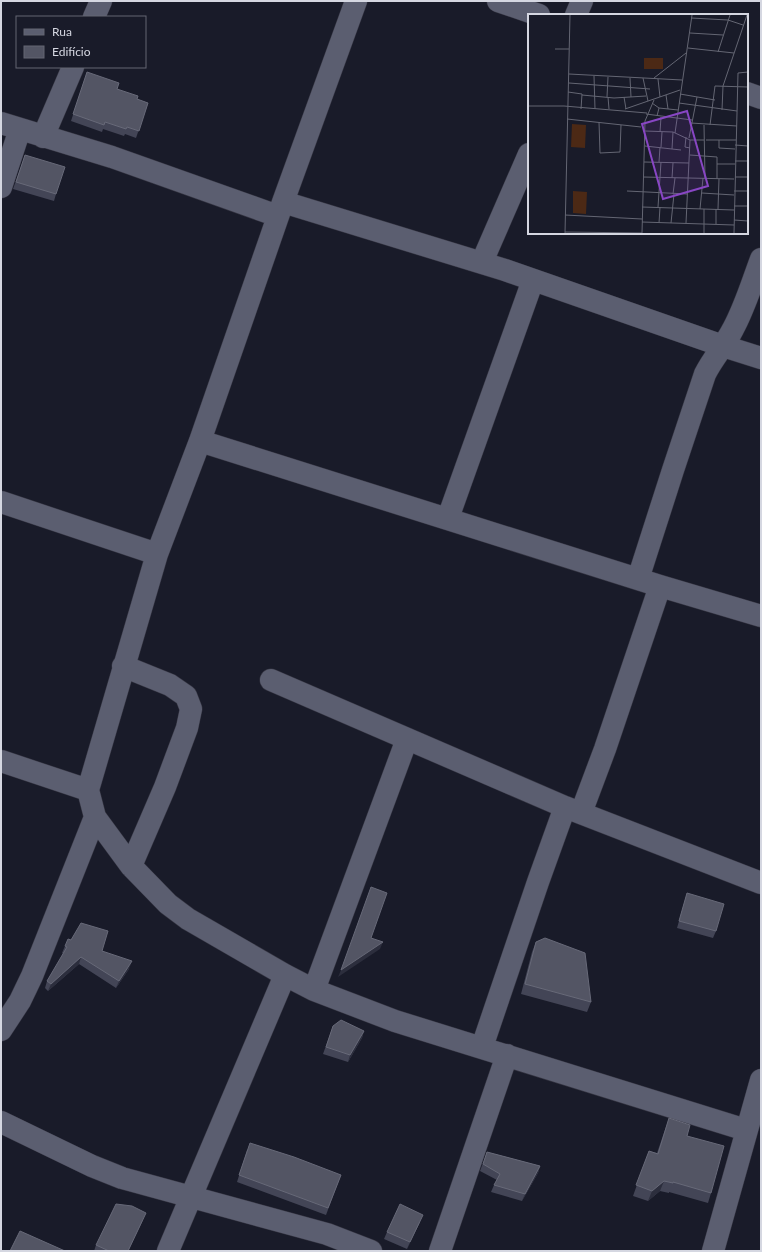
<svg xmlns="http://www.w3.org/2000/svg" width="762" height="1252" viewBox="0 0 762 1252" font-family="Lato,sans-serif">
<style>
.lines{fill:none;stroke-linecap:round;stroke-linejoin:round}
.street-casing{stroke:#373744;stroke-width:23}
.street{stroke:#5b5e70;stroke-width:22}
.wall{fill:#434556}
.shaded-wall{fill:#2c2e3d}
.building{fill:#535564;stroke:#676978}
.inset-road{fill:none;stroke:#646673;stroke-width:1}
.view{fill:#8846c4;fill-opacity:0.15;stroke:#8846c4;stroke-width:2}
.inset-edge{fill:none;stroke:#d5d7e1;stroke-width:2}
</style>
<rect width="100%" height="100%" fill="#191b29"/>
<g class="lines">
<defs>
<path id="street" d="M 498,1 L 539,15
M 576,15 L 582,1
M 94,17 L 101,1
M 747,93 L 761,98
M 1,123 L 112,157 L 278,216
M 43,137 L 73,67
M 1,187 L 20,129
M 283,202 L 505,270 L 723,346 L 761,358
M 482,262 L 529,154
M 200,441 L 660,586 L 761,616
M 1,502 L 157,554
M 448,518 L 533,280
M 638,579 L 673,470 L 705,374 C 713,358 725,345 733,329 C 745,307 752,283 761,259
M 123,666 L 170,685 L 186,696 L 191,709 L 187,728 L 165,787 L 131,866
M 271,680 L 565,807 L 761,883
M 1,761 L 88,790 L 95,817 L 131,866 L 168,904 L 188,919 L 285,975 L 314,990 L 395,1021 L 746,1130
M 88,790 L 157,554 L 200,441 L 283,202 L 356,1
M 581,813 L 605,749 L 660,586
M 314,990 L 407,739
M 1,1030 L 20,1001 L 32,976 L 95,817
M 482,1047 L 538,882 L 565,807
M 1,1122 L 92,1166 L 122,1178 L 327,1234 L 371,1251
M 168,1251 L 285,975
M 440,1251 L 507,1055
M 713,1251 L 761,1080"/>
</defs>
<use href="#street" class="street-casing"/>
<use href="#street" class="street"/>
</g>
<path class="wall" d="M 87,72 L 117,89 L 137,99 L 148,103 L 136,138 L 125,134 L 124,136 L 103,129 L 102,132 L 71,121 Z
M 25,155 L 56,194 L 54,201 L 13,189 Z
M 687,893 L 716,931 L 713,938 L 677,928 Z
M 536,942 L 591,1002 L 587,1012 L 521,994 L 532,952 Z
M 65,946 L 102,951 L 129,969 L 116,988 L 79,964 L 48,991 L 45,988 L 47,981 L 64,954 L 62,953 Z
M 333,1026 L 364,1031 L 362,1038 L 348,1062 L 323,1054 Z
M 669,1118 L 687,1136 L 711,1193 L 708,1203 L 669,1192 L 669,1193 L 660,1191 L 648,1201 L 633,1196 L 649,1151 L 657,1153 Z
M 247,1150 L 341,1175 L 326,1215 L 237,1182 Z
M 487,1152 L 540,1166 L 538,1173 L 522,1201 L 491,1192 L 494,1185 L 497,1180 L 480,1171 Z
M 143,1220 L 128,1251 L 94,1251 L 96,1245 Z
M 420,1222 L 407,1249 L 384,1239 L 387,1232 Z"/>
<path class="shaded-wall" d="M 383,942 L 380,949 L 338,977 L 341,970 Z
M 81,957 L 79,964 L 48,991 L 51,984 Z
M 132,961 L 129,969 L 116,988 L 119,981 Z
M 364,1031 L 362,1038 L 348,1062 L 350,1055 Z
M 540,1166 L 538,1173 L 522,1201 L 525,1194 Z
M 664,1181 L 660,1191 L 648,1201 L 652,1191 Z
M 423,1215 L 420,1222 L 407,1249 L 410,1242 Z"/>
<path class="building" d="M 87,72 L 119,83 L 117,89 L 138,96 L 137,99 L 148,103 L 139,131 L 127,127 L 126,129 L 105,122 L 104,125 L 73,114 Z
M 25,155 L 65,167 L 56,194 L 16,182 Z
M 371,887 L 387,893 L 371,938 L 383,942 L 341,970 Z
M 687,893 L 724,904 L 716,931 L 679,921 Z
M 81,923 L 108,931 L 102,951 L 132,961 L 119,981 L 81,957 L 51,984 L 47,981 L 67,947 L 65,946 L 68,939 L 71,940 Z
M 545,938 L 585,953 L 591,1002 L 525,984 L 536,942 Z
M 341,1020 L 364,1031 L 350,1055 L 326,1047 L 333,1026 Z
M 669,1118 L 690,1125 L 687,1136 L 724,1146 L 711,1193 L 673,1182 L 673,1183 L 664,1181 L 652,1191 L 636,1185 L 649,1151 L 658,1154 Z
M 250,1143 L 294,1157 L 341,1175 L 328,1208 L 239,1175 Z
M 487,1152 L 540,1166 L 525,1194 L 494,1185 L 500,1174 L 483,1164 Z
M 116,1204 L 132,1206 L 146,1213 L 128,1251 L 109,1251 L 96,1245 Z
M 400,1204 L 423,1215 L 410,1242 L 387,1232 Z
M 20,1231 L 65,1251 L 10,1251 Z"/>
<g transform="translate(528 14)">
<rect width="220" height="220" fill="#191b29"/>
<path d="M 116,44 L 135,44 L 135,55 L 116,55 ZM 44,110 L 58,111 L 57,134 L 43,133 ZM 45,177 L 59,178 L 58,200 L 45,199 Z" fill="#4c2915"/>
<path class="inset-road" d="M 163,4 L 200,6 L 215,11M 162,19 L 195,21M 160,34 L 206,39M 27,35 L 41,35M 190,38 L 202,1M 41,60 L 154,66M 66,62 L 67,95M 102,64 L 103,83M 115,64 L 120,87M 126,64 L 158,39M 130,65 L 132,83M 41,69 L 122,75M 40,78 L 54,80 L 53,95M 152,80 L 187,86M 54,81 L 86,84 L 118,82M 138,81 L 140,95M 79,83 L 80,63M 80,83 L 81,95M 96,83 L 98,95M 124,89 L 131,94 L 129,102M 151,89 L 209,97M 0,92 L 36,92 L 119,99M 131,94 L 150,96M 97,95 L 152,76M 194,96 L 195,72 L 219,1M 118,100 L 164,106M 39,105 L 113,113M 71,108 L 72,139 L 92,138 L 93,111M 163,109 L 209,112M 176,111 L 177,164M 182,111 L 187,72 L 220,73M 117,117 L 145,118 L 162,126 L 176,126M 132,118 L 133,103M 147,119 L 164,1M 158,123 L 157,133 L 162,134M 161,124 L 169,83M 178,126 L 208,126M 191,126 L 191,134 L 207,135M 207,131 L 220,132M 117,132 L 153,136M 133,133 L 134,118M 144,135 L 145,118M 162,141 L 189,143 L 189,165M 207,147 L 220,147M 116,148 L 161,149M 131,148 L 132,133M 189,150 L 207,150M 115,163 L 160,164M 207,163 L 220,163M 144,164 L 145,149M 160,164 L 206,165M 99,177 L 159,180M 206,177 L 220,177M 174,179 L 206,181M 145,180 L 147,164M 206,192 L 220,192M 114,193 L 206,196M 130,193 L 133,148M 172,195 L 175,164M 190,195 L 191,165M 37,201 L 114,205M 206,206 L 220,207M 114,208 L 206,211M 131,209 L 132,193M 143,209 L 146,180M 158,209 L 162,126M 188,210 L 188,195M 37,218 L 114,219M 37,219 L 42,1M 114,219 L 117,107 L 126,86M 176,219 L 176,195M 206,219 L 210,59 L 220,58"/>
<path class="view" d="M 159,97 L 180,172 L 135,185 L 114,110 Z"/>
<rect width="220" height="220" class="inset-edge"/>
</g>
<rect width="762" height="1252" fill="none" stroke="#d5d7e1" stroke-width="4"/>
<rect x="16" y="16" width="130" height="52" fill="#191b29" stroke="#646673"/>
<rect x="24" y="29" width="20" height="6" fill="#5b5e70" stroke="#646673"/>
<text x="52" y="36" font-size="12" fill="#d5d7e1">Rua</text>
<rect x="24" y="46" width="20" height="12" fill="#535564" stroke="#646673"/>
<text x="52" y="56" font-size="12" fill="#d5d7e1">Edifício</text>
</svg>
